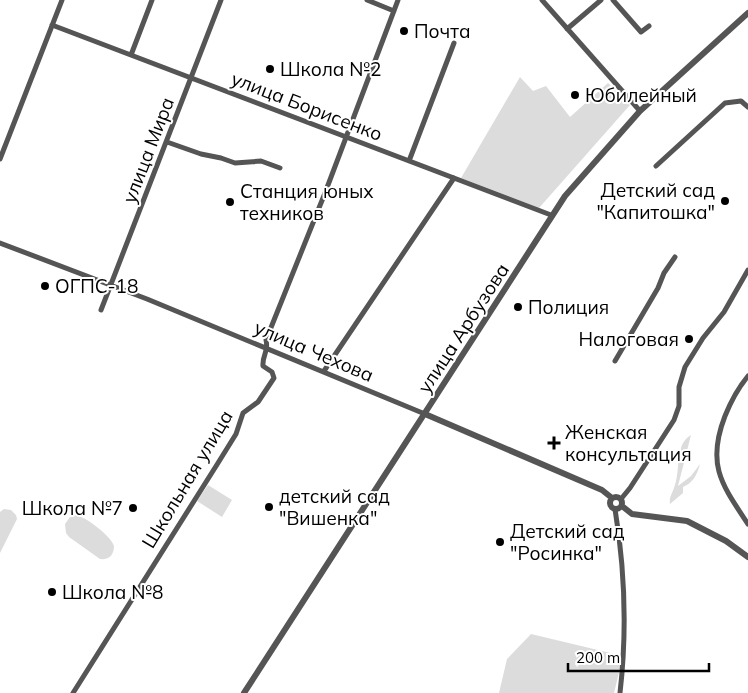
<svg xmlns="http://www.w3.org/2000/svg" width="748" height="693" viewBox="0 0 748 693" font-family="Mulish,sans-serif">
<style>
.green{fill:#dcdcdc}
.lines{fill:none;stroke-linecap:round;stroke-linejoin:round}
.minor{stroke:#555;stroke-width:5}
.tertiary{stroke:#555;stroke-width:6}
.poi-dot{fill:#000;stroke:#fff;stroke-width:2}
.labels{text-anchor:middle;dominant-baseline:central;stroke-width:4;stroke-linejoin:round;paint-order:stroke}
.poi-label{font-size:19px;fill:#000;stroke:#fff;text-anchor:start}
.street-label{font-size:19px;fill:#000;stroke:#fff}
</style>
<rect width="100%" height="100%" fill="#fff"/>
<path class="green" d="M 520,77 L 533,91 L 546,86 L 570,117 L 608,83 L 630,105 L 539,208 L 461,178 Z
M 691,435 L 678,486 L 691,476 L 700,464 C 697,475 693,483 683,487 L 683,493 L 670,504 C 669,497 672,494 674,488 C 679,475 677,461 681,448 C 683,442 686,438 691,435 Z
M 208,485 L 232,500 L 222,517 L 197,501 Z
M 4,509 L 11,510 L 16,515 L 17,519 L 0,553 L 0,512 Z
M 75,515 C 85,516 111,536 114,546 C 114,555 109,560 100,559 L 69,537 L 66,533 L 65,524 L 70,517 Z
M 531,634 L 623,656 L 614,693 L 499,693 L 507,659 Z"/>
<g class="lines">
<path class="minor" d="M 367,0 L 394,11
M 542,0 L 640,111
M 613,0 L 641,32 L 649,26
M 52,25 L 551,215
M 567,29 L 601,0
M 131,55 L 152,0
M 167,142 L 201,154 L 221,158 L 235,163 L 261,161 L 280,168
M 0,159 L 62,0
M 409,161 L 454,43
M 656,166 L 725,103 L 741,101 L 748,107
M 0,243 L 147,299 L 425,414
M 101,310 L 221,0
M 615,361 L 658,288 L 664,273 L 675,257
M 324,371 L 454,178
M 748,376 C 738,388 731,401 725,416 C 706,465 722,485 748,524
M 621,499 L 630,488 L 674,420 L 679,406 L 679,387 L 685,367 L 703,338 L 724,312 L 748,270
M 615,509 C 625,570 627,632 620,693
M 73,693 L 218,463 L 236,434 L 243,413 L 258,402 L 274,378 L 272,372 L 263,366 C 262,355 269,352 266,340 L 325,193 L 398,0"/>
<path class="tertiary" d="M 425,414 L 602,490 L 612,498
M610 503a6 6 0 1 1 12 0a6 6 0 1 1-12 0Z
M 622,506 L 632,514 L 687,521 L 726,541 L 748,557
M 244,693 L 565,196 L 640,111 L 748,13"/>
</g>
<g class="poi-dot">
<circle cx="404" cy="31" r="5"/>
<circle cx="270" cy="69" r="5"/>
<circle cx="575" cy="95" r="5"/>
<circle cx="725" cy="201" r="5"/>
<circle cx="230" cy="202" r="5"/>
<circle cx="45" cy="286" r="5"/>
<circle cx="518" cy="307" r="5"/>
<circle cx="689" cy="339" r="5"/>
<path d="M551.5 435.5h5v5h5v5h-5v5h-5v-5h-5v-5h5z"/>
<circle cx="269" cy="507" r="5"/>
<circle cx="133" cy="508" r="5"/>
<circle cx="500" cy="542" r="5"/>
<circle cx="52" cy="592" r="5"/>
</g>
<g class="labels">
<g class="poi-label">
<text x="414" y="31">Почта</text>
<text x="280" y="69">Школа №2</text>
<text x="585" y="95">Юбилейный</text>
<text x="715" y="190" text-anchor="end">Детский сад<tspan x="715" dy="22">"Капитошка"</tspan></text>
<text x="240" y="191">Станция юных<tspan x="240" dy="22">техников</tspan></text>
<text x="55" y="286">ОГПС-18</text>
<text x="528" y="307">Полиция</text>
<text x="679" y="339" text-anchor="end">Налоговая</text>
<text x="565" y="432">Женская<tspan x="565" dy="22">консультация</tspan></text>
<text x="279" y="496">детский сад<tspan x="279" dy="22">"Вишенка"</tspan></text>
<text x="123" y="508" text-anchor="end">Школа №7</text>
<text x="510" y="531">Детский сад<tspan x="510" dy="22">"Росинка"</tspan></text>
<text x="62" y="592">Школа №8</text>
</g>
<g class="street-label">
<text transform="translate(307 106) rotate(21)">улица Борисенко</text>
<text transform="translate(148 150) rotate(-69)">улица Мира</text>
<text transform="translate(463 328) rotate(-57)">улица Арбузова</text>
<text transform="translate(314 351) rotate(23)">улица Чехова</text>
<text transform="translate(187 479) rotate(-59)">Школьная улица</text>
</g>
</g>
<path d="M568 663v8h141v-8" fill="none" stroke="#000000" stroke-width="2.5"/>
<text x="576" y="663" font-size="15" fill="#000000" stroke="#ffffff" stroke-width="4" paint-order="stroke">200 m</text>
</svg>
